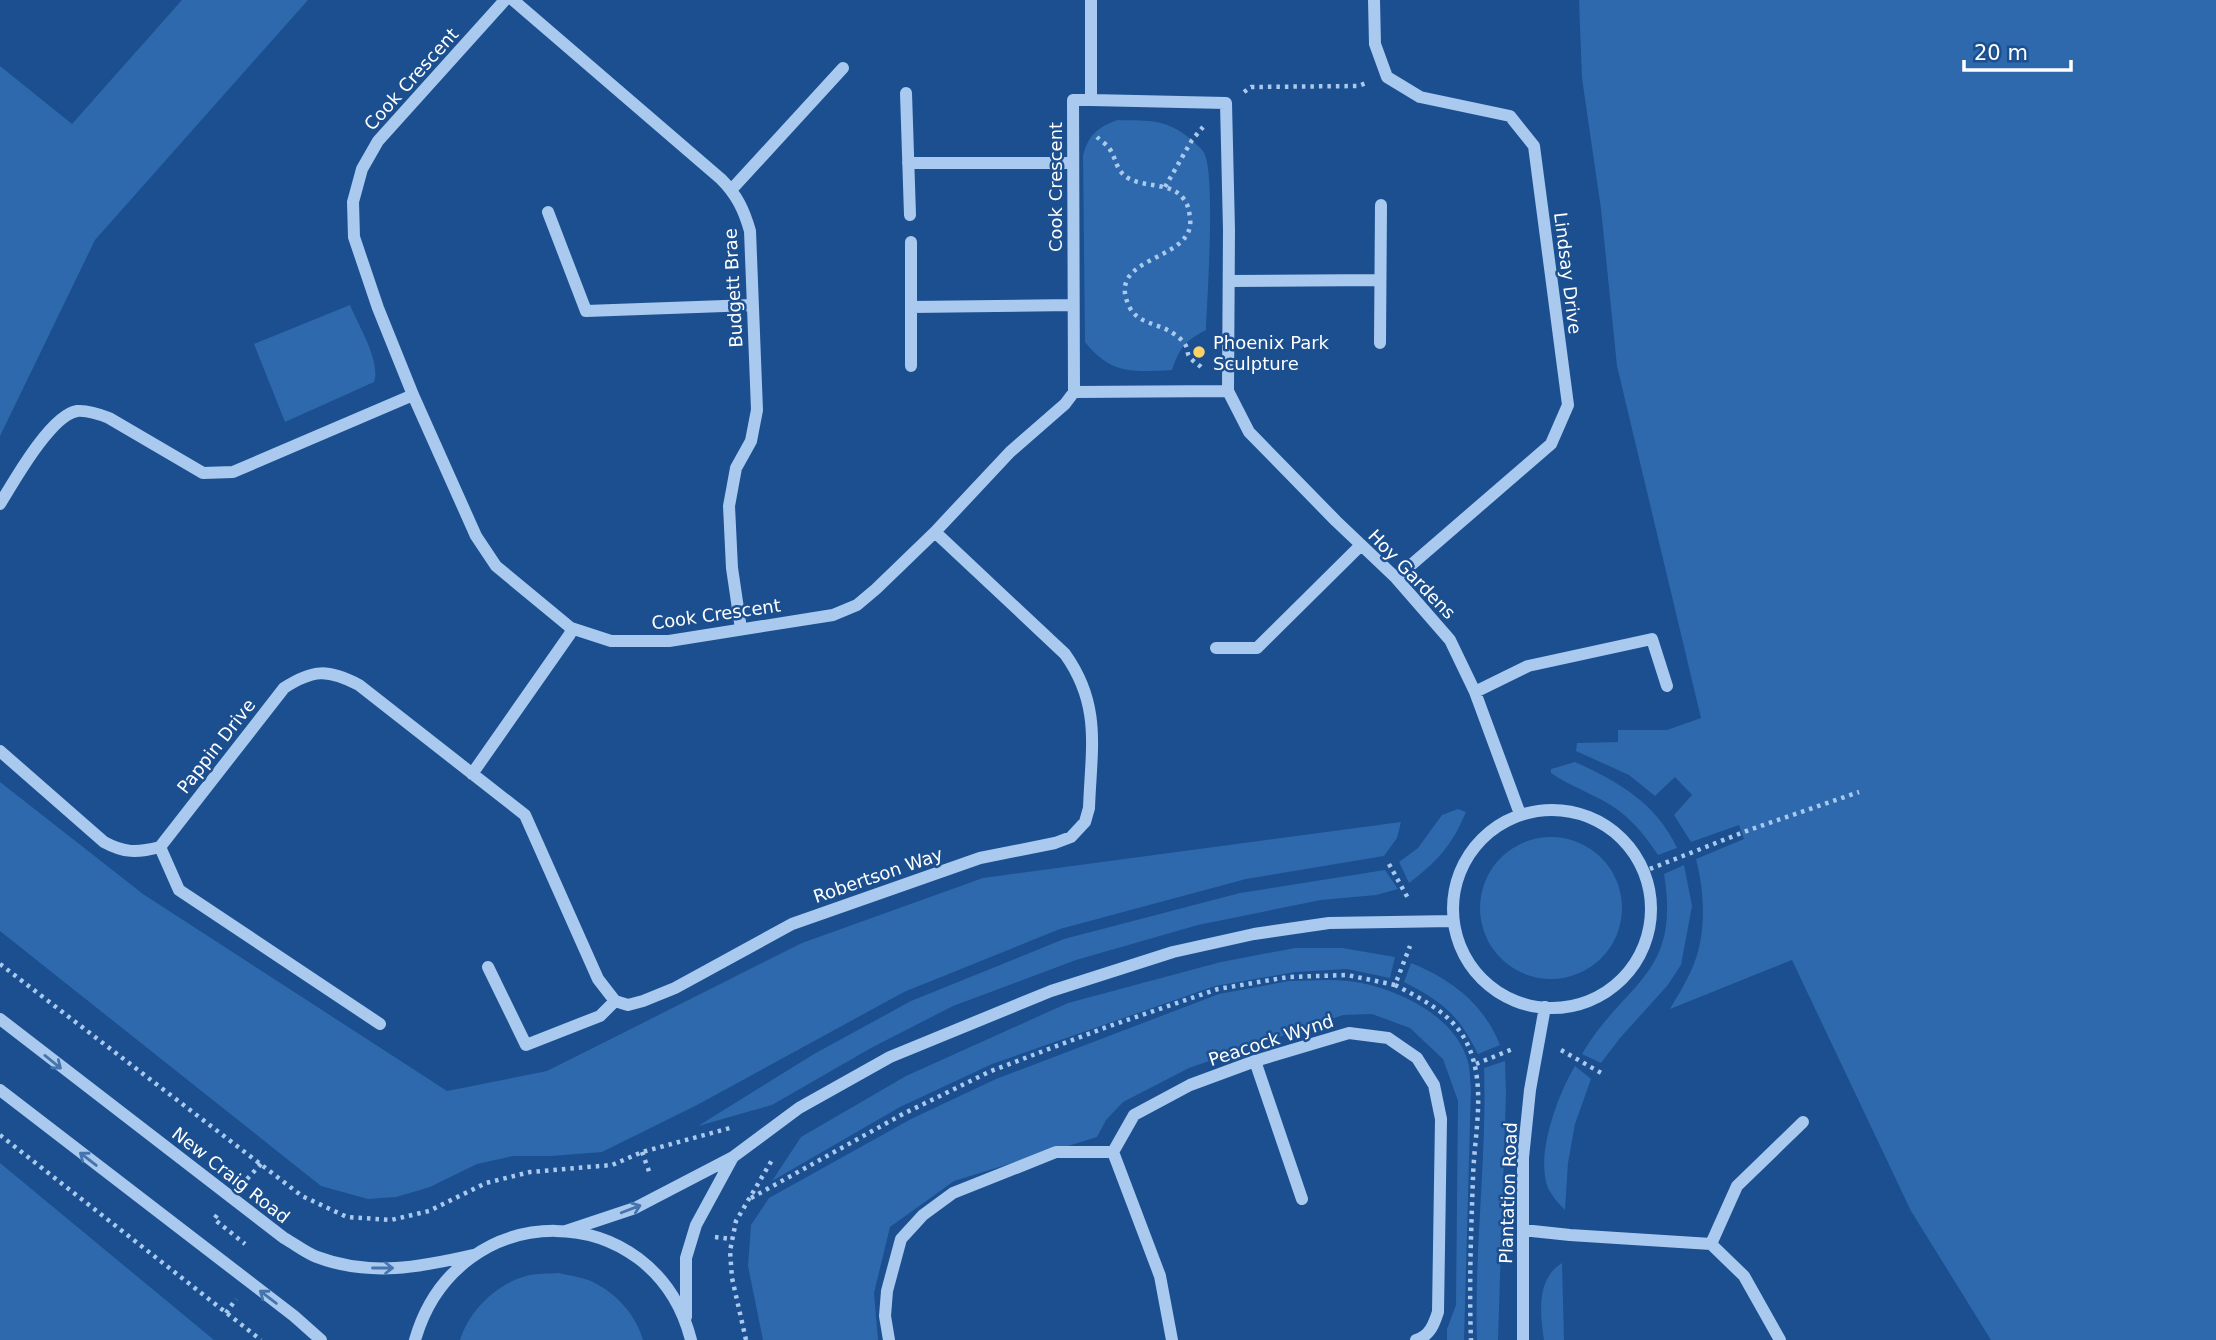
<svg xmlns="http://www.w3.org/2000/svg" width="2216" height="1340" viewBox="0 0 2216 1340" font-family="'DejaVu Sans',sans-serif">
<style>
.green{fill:#2e69ad}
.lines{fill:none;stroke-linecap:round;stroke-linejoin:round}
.path{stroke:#a9c9ee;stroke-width:4.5;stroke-dasharray:3.5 5;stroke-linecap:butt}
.minor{stroke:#a9c9ee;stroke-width:12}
.oneway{stroke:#4674ac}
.poi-dot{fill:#ffd166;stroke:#1b4f8f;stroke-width:2.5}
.labels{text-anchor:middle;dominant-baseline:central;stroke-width:5;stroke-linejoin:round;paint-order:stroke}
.street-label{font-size:18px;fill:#fff;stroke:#1b4f8f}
.poi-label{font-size:18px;fill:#fff;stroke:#1b4f8f;text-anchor:start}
</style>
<rect width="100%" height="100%" fill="#1b4f8f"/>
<path class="green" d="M 182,0 L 308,0 L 95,240 L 0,436 L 0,66 L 72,124 Z
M 1579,0 L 2216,0 L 2216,1340 L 1991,1340 L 1911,1211 L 1792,960 L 1670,1009 C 1677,997 1685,984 1691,971 C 1707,937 1705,894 1696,859 L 1744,839 L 1739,825 L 1691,842 L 1674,815 L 1692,795 L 1675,777 L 1655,796 L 1629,775 L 1576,751 L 1577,743 L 1618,742 L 1618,730 L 1667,730 L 1701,718 L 1617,366 L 1601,209 L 1582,78 Z
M 1118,120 C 1151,121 1166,118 1193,141 C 1196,145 1202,148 1204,153 C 1216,173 1207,299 1206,330 C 1185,341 1180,347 1172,370 C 1134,372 1111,375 1085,342 L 1083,156 C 1088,136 1097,127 1118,120 Z
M 350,305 C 358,325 381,361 374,382 L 285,422 L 254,344 Z
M 1575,762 C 1619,782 1656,803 1677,848 L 1658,855 C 1647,838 1635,823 1618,810 C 1598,795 1572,788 1551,773 L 1551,769 Z
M 0,782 L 143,894 L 447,1091 L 547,1071 L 802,943 L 983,878 L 1401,822 L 1397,838 L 1384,856 L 1246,879 L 1060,929 L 904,992 L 697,1105 L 602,1152 L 551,1156 L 513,1156 L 477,1164 L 430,1187 L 396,1197 L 368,1199 L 321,1186 L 0,931 Z
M 1458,809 L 1466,812 C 1452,845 1438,861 1409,883 L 1399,862 L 1418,848 L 1442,815 Z
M1480 908a71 71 0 1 1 142 0a71 71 0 1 1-142 0Z
M 1684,865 L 1692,906 L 1681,965 L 1667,986 L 1620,1038 L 1601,1063 L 1582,1054 C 1625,981 1681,976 1664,874 Z
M 1385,870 L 1398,889 L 1376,895 L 1321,900 L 1198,925 L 1076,960 L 953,1006 L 871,1048 L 772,1105 L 698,1126 L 814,1054 L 911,1001 L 1064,939 L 1240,893 Z
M 1295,948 L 1342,948 L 1395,957 L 1390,978 L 1347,969 L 1295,972 L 1215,986 L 992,1064 L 900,1107 L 772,1181 L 801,1137 L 906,1076 L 1068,1003 L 1221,962 Z
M 1411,963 C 1451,979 1484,1004 1500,1045 L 1478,1054 C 1458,1014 1443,1002 1404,982 Z
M 1289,981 C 1308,981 1329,979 1348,981 C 1394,986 1459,1016 1469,1066 C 1470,1073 1470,1081 1471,1088 L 1464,1340 L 1447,1340 L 1447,1329 L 1456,1305 L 1458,1101 L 1443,1059 L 1410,1028 L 1372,1014 L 1343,1015 L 1189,1068 L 1123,1102 L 1106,1120 L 1097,1137 L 954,1181 L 890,1227 L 874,1293 L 878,1340 L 763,1340 L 748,1266 L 751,1225 L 769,1198 L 911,1119 L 996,1079 L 1219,994 Z
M 1505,1061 L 1506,1094 L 1498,1340 L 1477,1340 C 1474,1249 1487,1158 1484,1068 Z
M 1575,1066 L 1591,1079 L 1575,1124 L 1568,1163 L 1565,1210 C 1558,1203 1552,1196 1548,1188 C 1535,1155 1558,1094 1575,1066 Z
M 0,1163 L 214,1340 L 0,1340 Z
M 1562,1263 L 1564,1340 L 1544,1340 C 1540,1314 1536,1279 1562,1263 Z
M 559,1273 C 570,1276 583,1277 593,1282 C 616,1293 636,1315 643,1340 L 460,1340 C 469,1311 496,1284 526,1276 C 536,1273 549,1274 559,1273 Z"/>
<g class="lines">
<path class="path" d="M 1244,92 L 1251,87 L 1358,86 L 1366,83
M 1097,137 C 1100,140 1106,144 1109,148 C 1117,159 1115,170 1128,178 C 1145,188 1170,182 1183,198 C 1188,204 1189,210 1190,218 C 1196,263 1102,254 1130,308 C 1139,324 1157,323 1171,332 C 1176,335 1184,341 1186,346 C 1188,349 1187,353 1189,356 C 1191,360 1198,364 1201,367
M 1165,187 L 1192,140 L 1203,127
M 1389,864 L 1409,900
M 1642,872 L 1749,830 L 1859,792
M 0,964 L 302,1196 L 347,1217 L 391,1220 L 429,1211 L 486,1183 L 530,1172 L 612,1165 L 642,1152 L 730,1128
M 1395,985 C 1420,998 1448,1012 1463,1036 C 1489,1079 1474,1132 1473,1178 C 1471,1232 1469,1287 1471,1340
M 1561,1050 L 1603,1074
M 1476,1064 L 1515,1048
M 0,1135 L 261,1340
M 642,1152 L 650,1174
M 247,1179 L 262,1163
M 751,1198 L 903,1114 L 991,1071 L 1104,1028 L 1218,989 L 1288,977 L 1347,975 L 1395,985 L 1410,946
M 217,1215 L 214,1219 L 245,1244
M 715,1237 L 732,1239
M 226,1313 L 236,1299
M 746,1340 L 732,1278 L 730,1251 L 736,1221 L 772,1160"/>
<path class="minor" d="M 505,0 L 378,141 L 362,169 L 353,202 L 354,237 L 378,308 L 413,395 L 476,536 L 496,566 L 571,628 L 611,641 L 669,641 L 833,615 L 857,605 L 876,589 L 935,532 L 1010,452 L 1065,404 L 1074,392 L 1073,100 L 1091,100 L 1091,0
M 513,0 L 721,179 C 737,195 744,210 750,231 L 757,410 L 751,441 L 736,468 L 729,506 L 732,568 L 741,629
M 1374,0 L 1375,44 L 1387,77 L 1420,97 L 1510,116 L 1534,146 L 1568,405 L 1551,444 L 1396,578
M 906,93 L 910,215
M 1091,100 L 1226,103 L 1229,230 L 1228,391
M 908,163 L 1073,163
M 732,189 L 843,68
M 548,212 L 586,311 L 752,305
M 911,242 L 911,366
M 1229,281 L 1380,280
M 911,307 L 1073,305
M 1380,343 L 1381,205
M 1074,392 L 1228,391 L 1249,432 L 1336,521 L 1396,578 L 1450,640 L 1475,692 L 1520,814
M 0,504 C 14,481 51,415 77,411 C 88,410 99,414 109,418 L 203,473 L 233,472 L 413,395
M 1216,648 L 1257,648 L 1361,545
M 1475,692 L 1528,666 L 1652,639 L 1667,686
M 0,751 L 104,842 C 124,853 137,853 160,847 L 284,688 C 313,669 328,669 359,685 L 525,815 L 598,979 L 615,1001 L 628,1005 L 643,1001 L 675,988 L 792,924 L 980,858 L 1055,843 L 1071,837 L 1085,822 L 1089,808 C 1091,749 1102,706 1065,654 L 935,532
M 472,774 L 570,634 L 571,628
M1453 909a99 99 0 1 1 198 0a99 99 0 1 1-198 0Z
M 160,847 L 179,890 L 380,1024
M 488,967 L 526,1045 L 600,1016 L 615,1001
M 0,1019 L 284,1238 C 295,1244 306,1253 317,1257 C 370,1277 421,1267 473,1255
M 1255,1061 L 1302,1199
M 0,1090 L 294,1316 L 321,1340
M 1113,1152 L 1134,1115 L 1190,1085 L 1255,1061 L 1349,1033 L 1388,1038 L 1417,1058 L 1434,1085 L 1441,1119 L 1438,1312 C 1434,1324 1430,1336 1416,1340
M 1113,1152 L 1160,1276 L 1172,1340
M 1523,1230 L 1570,1235 L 1711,1244 L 1744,1276 L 1780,1340
M 566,1231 L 635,1208 L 733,1157 L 799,1108 L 890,1057 L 1051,991 L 1173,952 L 1254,934 L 1329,923 L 1453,921
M 1711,1244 L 1737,1186 L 1803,1122
M 686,1317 L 686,1258 L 696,1225 L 733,1157
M 415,1340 C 457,1194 654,1195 691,1340
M 889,1340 L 885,1316 L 887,1291 L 901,1239 L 923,1215 L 953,1193 L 1056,1152 L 1113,1152
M 1523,1340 L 1523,1158 L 1530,1090 L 1545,1007"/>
</g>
<defs><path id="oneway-shaft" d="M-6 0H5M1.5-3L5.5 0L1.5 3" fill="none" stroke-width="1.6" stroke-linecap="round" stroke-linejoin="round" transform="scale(1.75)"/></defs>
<g class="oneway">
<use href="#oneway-shaft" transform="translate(53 1062) rotate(39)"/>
<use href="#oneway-shaft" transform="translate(88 1159) rotate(-142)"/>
<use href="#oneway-shaft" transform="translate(631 1209) rotate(-21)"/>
<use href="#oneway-shaft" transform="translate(383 1268)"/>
<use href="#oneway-shaft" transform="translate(268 1297) rotate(-143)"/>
</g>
<circle class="poi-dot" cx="1199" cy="352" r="7"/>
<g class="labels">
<g class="street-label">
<text transform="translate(411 79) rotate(-48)">Cook Crescent</text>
<text transform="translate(1055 187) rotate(-90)">Cook Crescent</text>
<text transform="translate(1568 273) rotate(83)">Lindsay Drive</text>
<text transform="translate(733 288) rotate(-93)">Budgett Brae</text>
<text transform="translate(1412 574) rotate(46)">Hoy Gardens</text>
<text transform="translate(716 614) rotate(-8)">Cook Crescent</text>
<text transform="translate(216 746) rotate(-52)">Pappin Drive</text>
<text transform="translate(878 875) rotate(-19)">Robertson Way</text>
<text transform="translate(1271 1040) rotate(-18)">Peacock Wynd</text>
<text transform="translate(231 1175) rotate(38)">New Craig Road</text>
<text transform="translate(1508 1193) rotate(-88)">Plantation Road</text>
</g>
<g class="poi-label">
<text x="1213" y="342">Phoenix Park<tspan x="1213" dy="21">Sculpture</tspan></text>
</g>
</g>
<path d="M1964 60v10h107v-10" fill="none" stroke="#ffffff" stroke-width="3.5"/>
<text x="1974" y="60" font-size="21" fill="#ffffff" stroke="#1b4f8f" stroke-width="5" paint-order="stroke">20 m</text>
</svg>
